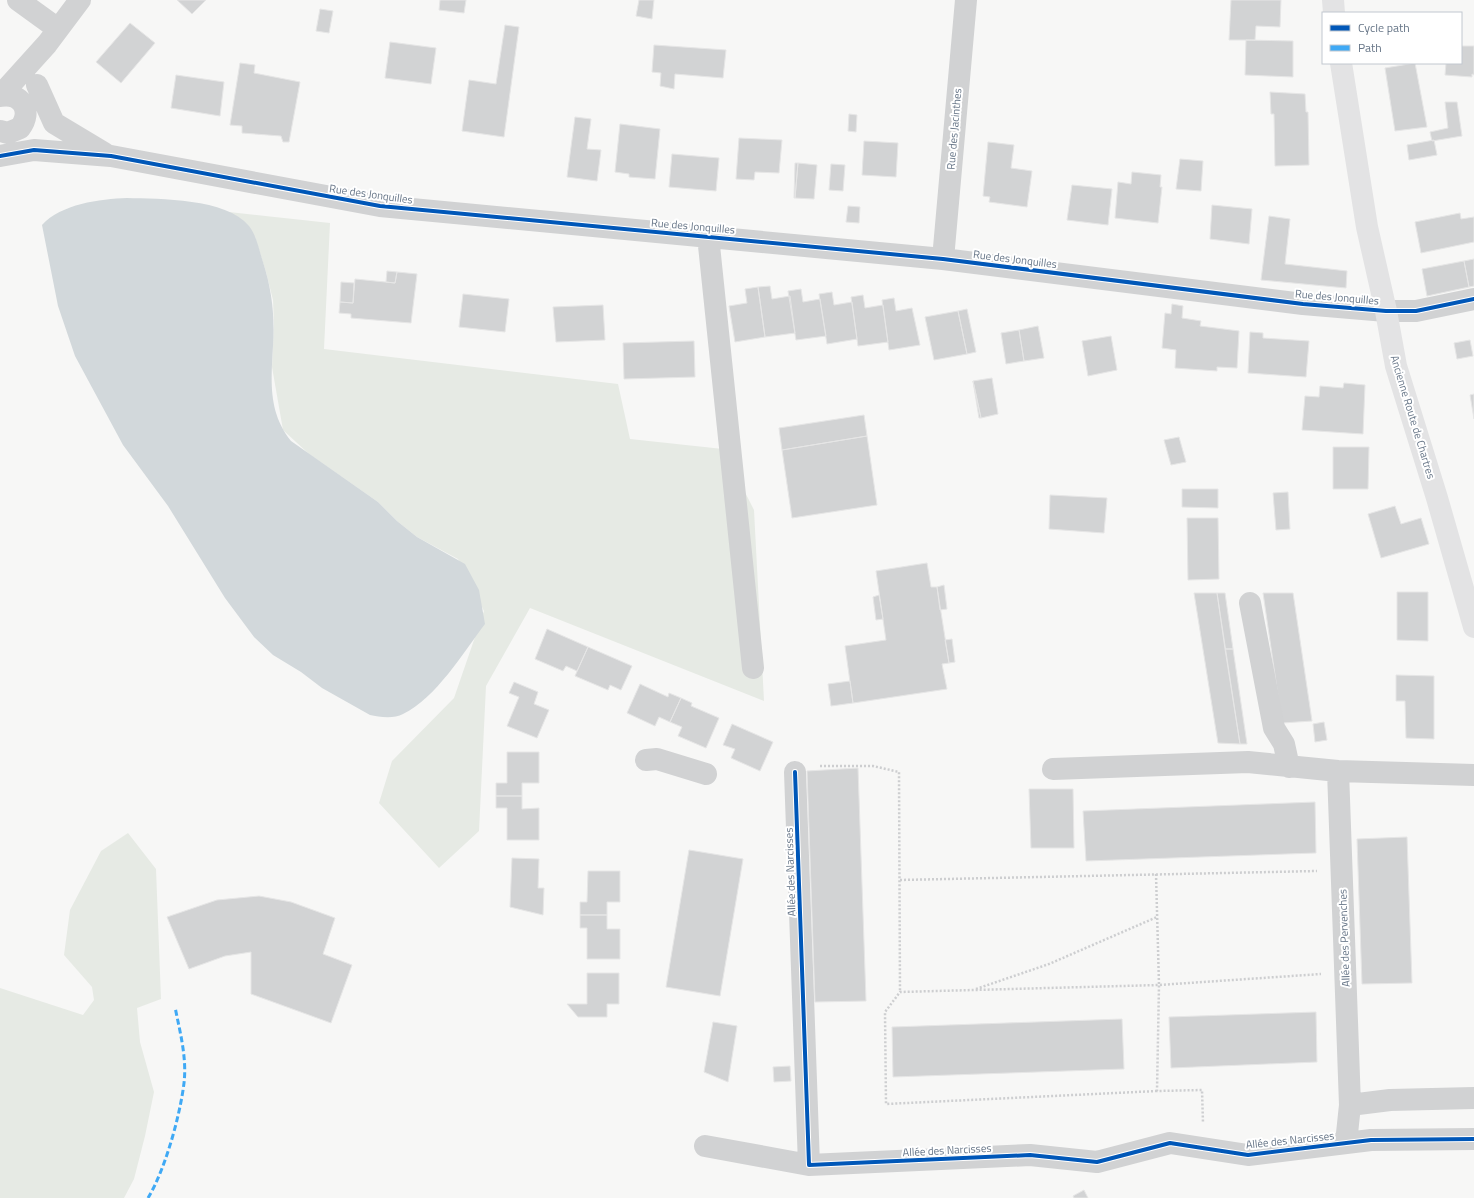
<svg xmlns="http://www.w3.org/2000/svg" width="1474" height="1198" viewBox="0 0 1474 1198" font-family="'Titillium Web',sans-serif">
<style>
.green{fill:#e6eae4}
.water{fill:#d2d8db}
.building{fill:#d2d3d4;stroke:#e6e6e6}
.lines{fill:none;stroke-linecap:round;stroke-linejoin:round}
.path{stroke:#cdced0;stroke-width:2.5;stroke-dasharray:2 2;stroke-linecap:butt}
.minor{stroke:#d1d2d3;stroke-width:22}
.major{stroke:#e3e3e4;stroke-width:22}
.quiet{stroke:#3fa9f5;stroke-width:3;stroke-dasharray:6 3;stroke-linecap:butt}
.cycleway-casing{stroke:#fff;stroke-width:6}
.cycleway{stroke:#0057b8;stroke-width:4}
.labels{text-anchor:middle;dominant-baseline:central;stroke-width:4;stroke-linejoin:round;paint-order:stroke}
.street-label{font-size:11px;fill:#667587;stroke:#fff}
</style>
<rect width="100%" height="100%" fill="#f7f7f6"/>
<path class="green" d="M 229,212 L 330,223 L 324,349 L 618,384 L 630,439 L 723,449 L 754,510 L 764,701 L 530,608 L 486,686 L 479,831 L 439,868 L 379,803 L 392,761 L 454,698 L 484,611 L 458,559 L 417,537 L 397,521 L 378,502 L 309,454 L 283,430 L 272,367 L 274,324 L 273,300 L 266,272 L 255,237 L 242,220 Z
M 128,833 L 156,869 L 161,999 L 137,1008 L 140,1042 L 154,1092 L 145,1136 L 134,1179 L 124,1198 L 0,1198 L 0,988 L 83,1015 L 94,1000 L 92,987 L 64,955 L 70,910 L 101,851 Z"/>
<path class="water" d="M 127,198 C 160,199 226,198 249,226 C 257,236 259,250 263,262 C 272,290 275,317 273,346 C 271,382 268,412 291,441 L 378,502 L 397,521 L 417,537 L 465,564 L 479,590 L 485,624 C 463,653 436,698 403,714 C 394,719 379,717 370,715 L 322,688 L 301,672 L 273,655 L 254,637 L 225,598 L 168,506 L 123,445 L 75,356 L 58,306 L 42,225 C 61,204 100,199 127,198 Z"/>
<path class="building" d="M 177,0 L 206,0 L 192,14 Z
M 440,0 L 466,0 L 464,13 L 439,10 Z
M 639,0 L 654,0 L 652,19 L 636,16 Z
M 1231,0 L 1281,0 L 1280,27 L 1256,26 L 1255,40 L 1229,40 Z
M 320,9 L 333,11 L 329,33 L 316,31 Z
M 130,23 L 155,43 L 121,83 L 96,62 Z
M 505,25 L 519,27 L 504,137 L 462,131 L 469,80 L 496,84 Z
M 1246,40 L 1293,41 L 1293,77 L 1245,75 Z
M 390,42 L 436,48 L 431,84 L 385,78 Z
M 654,45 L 726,50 L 723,78 L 675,74 L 674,89 L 660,86 L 661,73 L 652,72 Z
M 1461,46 L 1474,46 L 1474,75 L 1472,74 L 1472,77 L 1445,75 L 1446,63 L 1461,63 Z
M 240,63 L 255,65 L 254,73 L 300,82 L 289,142 L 283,142 L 281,136 L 242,133 L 242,126 L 230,125 Z
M 1415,63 L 1427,127 L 1395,131 L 1385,68 Z
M 176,75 L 224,82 L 220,116 L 171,108 Z
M 1270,92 L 1305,94 L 1306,112 L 1308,112 L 1309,165 L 1275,166 L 1274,114 L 1271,114 Z
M 1445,102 L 1457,102 L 1462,136 L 1432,141 L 1430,132 L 1448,128 Z
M 849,114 L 857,115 L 856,132 L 848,131 Z
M 575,117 L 591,119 L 587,149 L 601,150 L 597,181 L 567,177 Z
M 620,124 L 660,129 L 655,179 L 629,177 L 629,174 L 615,172 Z
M 739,138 L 782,140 L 779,173 L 755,172 L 754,180 L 736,179 Z
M 1434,140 L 1437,155 L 1409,160 L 1407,145 Z
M 864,141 L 898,143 L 896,177 L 862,175 Z
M 988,142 L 1014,145 L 1011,168 L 1032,171 L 1027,207 L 989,202 L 990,197 L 983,196 Z
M 672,154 L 719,158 L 716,191 L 669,187 Z
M 1180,159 L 1203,161 L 1201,191 L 1176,189 Z
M 795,163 L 798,163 L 795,198 L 794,198 Z
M 798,163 L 817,165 L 814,199 L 795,198 Z
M 831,164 L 845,165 L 843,191 L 829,190 Z
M 1132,172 L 1161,175 L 1160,187 L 1162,187 L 1158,223 L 1115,218 L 1118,182 L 1131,184 Z
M 1072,185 L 1112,189 L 1108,225 L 1067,220 Z
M 1212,205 L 1252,209 L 1249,244 L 1210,239 Z
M 848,206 L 860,207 L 859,223 L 846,222 Z
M 1460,213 L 1461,219 L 1474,217 L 1474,242 L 1421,253 L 1415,222 Z
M 1269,216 L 1290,219 L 1285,264 L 1347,271 L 1346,288 L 1261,280 Z
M 1474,259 L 1474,286 L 1469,287 L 1464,261 Z
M 1464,261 L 1469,287 L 1427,296 L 1422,269 Z
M 387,271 L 397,272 L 395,283 L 386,282 Z
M 397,272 L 417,274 L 411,323 L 351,318 L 351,314 L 339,313 L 340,302 L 353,303 L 355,279 L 395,283 Z
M 341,282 L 354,283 L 353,303 L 340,302 Z
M 770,286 L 772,299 L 790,296 L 795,333 L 765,337 L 758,287 Z
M 758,287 L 765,337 L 735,342 L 729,306 L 747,303 L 745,289 Z
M 801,289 L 803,302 L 820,299 L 826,336 L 796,340 L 788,291 Z
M 832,292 L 834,305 L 852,302 L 857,339 L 827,344 L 819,294 Z
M 463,294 L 509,299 L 505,332 L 459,327 Z
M 863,295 L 865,308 L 883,305 L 888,342 L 858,346 L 851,297 Z
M 894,298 L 896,311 L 912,308 L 920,345 L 889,350 L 882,300 Z
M 1172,304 L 1183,306 L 1182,318 L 1201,321 L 1200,326 L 1239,331 L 1237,368 L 1217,367 L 1217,371 L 1175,368 L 1176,350 L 1162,348 L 1165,313 L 1171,314 Z
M 603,305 L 605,340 L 556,342 L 553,307 Z
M 967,309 L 976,352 L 967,354 L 958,311 Z
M 958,311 L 967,354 L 934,360 L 925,317 Z
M 1038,326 L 1044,358 L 1024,361 L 1019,330 Z
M 1019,330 L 1024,361 L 1006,364 L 1001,333 Z
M 1250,332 L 1263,333 L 1263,338 L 1309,341 L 1306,377 L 1248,373 Z
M 1111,336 L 1117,370 L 1088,376 L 1082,341 Z
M 1470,340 L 1473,356 L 1457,359 L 1454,343 Z
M 694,341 L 695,377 L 624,379 L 623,343 Z
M 992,378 L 998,414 L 981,418 L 973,381 Z
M 973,381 L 981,418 L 979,418 Z
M 1344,383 L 1365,385 L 1363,434 L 1302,430 L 1305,396 L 1319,397 L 1320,386 L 1343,388 Z
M 1474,394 L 1474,419 L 1470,395 Z
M 864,415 L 867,436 L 782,450 L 779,428 Z
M 867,436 L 877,505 L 792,518 L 782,450 Z
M 1179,437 L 1186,462 L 1171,465 L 1164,440 Z
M 1333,447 L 1369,447 L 1368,489 L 1333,489 Z
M 1182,489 L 1218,489 L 1218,508 L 1182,507 Z
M 1288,492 L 1290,529 L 1276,530 L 1273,493 Z
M 1050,495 L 1107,498 L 1104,533 L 1049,529 Z
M 1395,506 L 1401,524 L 1421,518 L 1429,544 L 1381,558 L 1368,514 Z
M 1187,518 L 1218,518 L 1219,579 L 1188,580 Z
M 927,563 L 931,587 L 937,587 L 949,663 L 942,664 L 947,689 L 853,703 L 845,646 L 886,640 L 876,571 Z
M 944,585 L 947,609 L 940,610 L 937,587 Z
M 1397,592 L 1428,592 L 1428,641 L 1397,640 Z
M 1194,593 L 1217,593 L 1240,744 L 1218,743 Z
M 1217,593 L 1225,593 L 1233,649 L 1225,649 Z
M 1263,593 L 1293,593 L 1312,721 L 1282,723 Z
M 879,595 L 883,619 L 876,620 L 873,597 Z
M 547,629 L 588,647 L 577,671 L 566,666 L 563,671 L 535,659 Z
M 952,639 L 955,662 L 949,663 L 945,640 Z
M 588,647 L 632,666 L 621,690 L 610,685 L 608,690 L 575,676 Z
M 1225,649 L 1233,649 L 1247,744 L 1240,744 Z
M 1396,675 L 1434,676 L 1434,739 L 1406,738 L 1405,701 L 1396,701 Z
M 850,681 L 853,703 L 831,706 L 828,684 Z
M 514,682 L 538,692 L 534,704 L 549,710 L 537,738 L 507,726 L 519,697 L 509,693 Z
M 640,684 L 668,697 L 669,693 L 681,698 L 670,722 L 659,717 L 655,726 L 627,713 Z
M 681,698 L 692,703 L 691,706 L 719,718 L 706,748 L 678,736 L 682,727 L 670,722 Z
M 1324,722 L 1327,740 L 1315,742 L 1313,724 Z
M 732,724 L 773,742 L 760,771 L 731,758 L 735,749 L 723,745 Z
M 507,752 L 539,752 L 539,783 L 522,783 L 522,796 L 496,796 L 496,783 L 507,783 Z
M 858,768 L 866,1001 L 815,1002 L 807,771 Z
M 1029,789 L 1073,789 L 1074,848 L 1031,848 Z
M 496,796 L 522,796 L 522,809 L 539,808 L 539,840 L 507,840 L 507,808 L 496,808 Z
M 1315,802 L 1316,853 L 1086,861 L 1083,811 Z
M 1407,837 L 1412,983 L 1362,984 L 1357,839 Z
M 689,850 L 743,859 L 720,996 L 666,987 Z
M 512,858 L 539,859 L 538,888 L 544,888 L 543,915 L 510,907 Z
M 588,871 L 620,871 L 620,902 L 607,902 L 607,915 L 580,915 L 580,902 L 587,902 Z
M 259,896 L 291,902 L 335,918 L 323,954 L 352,965 L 331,1023 L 251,994 L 251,952 L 225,956 L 189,969 L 167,917 L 217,900 Z
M 580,915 L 607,915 L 607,929 L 620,929 L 620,959 L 587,959 L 587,928 L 580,928 Z
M 587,973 L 619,973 L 619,1004 L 607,1004 L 607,1017 L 578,1017 L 567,1004 L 587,1004 Z
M 1316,1012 L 1317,1062 L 1171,1068 L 1169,1017 Z
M 1122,1019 L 1124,1069 L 893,1077 L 892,1027 Z
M 713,1022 L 737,1026 L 728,1082 L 704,1072 Z
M 790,1066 L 791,1081 L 774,1082 L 773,1067 Z
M 1084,1190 L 1088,1198 L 1074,1198 L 1073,1196 Z"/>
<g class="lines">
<path class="path" d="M 820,766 L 873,766 L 899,772 L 900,992
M 1156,874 L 1159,985 L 1321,974
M 900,880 L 1317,871
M 976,989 L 1049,964 L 1157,917
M 1157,1091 L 886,1104 L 885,1012 L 900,992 L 1159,985 L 1157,1091 L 1202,1090 L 1203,1123"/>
<path class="minor" d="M 18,0 L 58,29
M 37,85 L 54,123 L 104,153
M 0,96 L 47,44 L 80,0
M 0,96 C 22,92 33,111 20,128 L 8,133 L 0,131
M 0,156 L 34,150 L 111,156 L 380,206 L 943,259 L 1303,304 L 1386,311 L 1416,311 L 1474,299
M 708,236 L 753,668
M 943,259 L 966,0
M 1250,603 L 1274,728 L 1284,744 L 1289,767
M 646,760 L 657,759 L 706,774
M 1053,769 L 1248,762 L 1338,771 L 1474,775
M 1338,771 L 1350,1105
M 795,772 L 809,1165 L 1030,1155 L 1097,1162 L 1170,1143 L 1248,1155 L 1371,1140 L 1474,1139
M 1346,1143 L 1350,1105 L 1390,1100 L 1474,1098
M 705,1146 L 809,1165"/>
<path class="major" d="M 1333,0 L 1334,13
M 1341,63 L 1367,227 L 1386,311 L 1396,366 L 1437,498 L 1474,627"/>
<path class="quiet" d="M 148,1198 C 165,1170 180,1116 184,1083 C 187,1058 180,1032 175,1007"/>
<defs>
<path id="cycleway" d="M 0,156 L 34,150 L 111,156 L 380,206 L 943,259 L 1303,304 L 1386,311 L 1416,311 L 1474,299
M 795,772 L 809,1165 L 1030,1155 L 1097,1162 L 1170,1143 L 1248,1155 L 1371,1140 L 1474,1139"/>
</defs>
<use href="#cycleway" class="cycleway-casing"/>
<use href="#cycleway" class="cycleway"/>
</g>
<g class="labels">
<g class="street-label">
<text transform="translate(954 129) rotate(-85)">Rue des Jacinthes</text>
<text transform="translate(371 194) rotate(8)">Rue des Jonquilles</text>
<text transform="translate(693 226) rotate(5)">Rue des Jonquilles</text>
<text transform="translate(1015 259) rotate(7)">Rue des Jonquilles</text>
<text transform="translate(1337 297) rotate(5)">Rue des Jonquilles</text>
<text transform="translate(1413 417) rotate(73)">Ancienne Route de Chartres</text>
<text transform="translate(790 872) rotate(-92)">Allée des Narcisses</text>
<text transform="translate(1344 938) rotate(-92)">Allée des Pervenches</text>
<text transform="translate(1290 1140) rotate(-6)">Allée des Narcisses</text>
<text transform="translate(947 1150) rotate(-3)">Allée des Narcisses</text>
</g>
</g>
<rect x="1322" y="12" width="140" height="52" fill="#ffffff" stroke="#c2c8cf"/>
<rect x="1330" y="25" width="20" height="6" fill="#0057b8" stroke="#c2c8cf"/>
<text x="1358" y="32" font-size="12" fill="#667587">Cycle path</text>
<rect x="1330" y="45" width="20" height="6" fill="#3fa9f5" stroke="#c2c8cf"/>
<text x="1358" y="52" font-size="12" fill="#667587">Path</text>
</svg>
